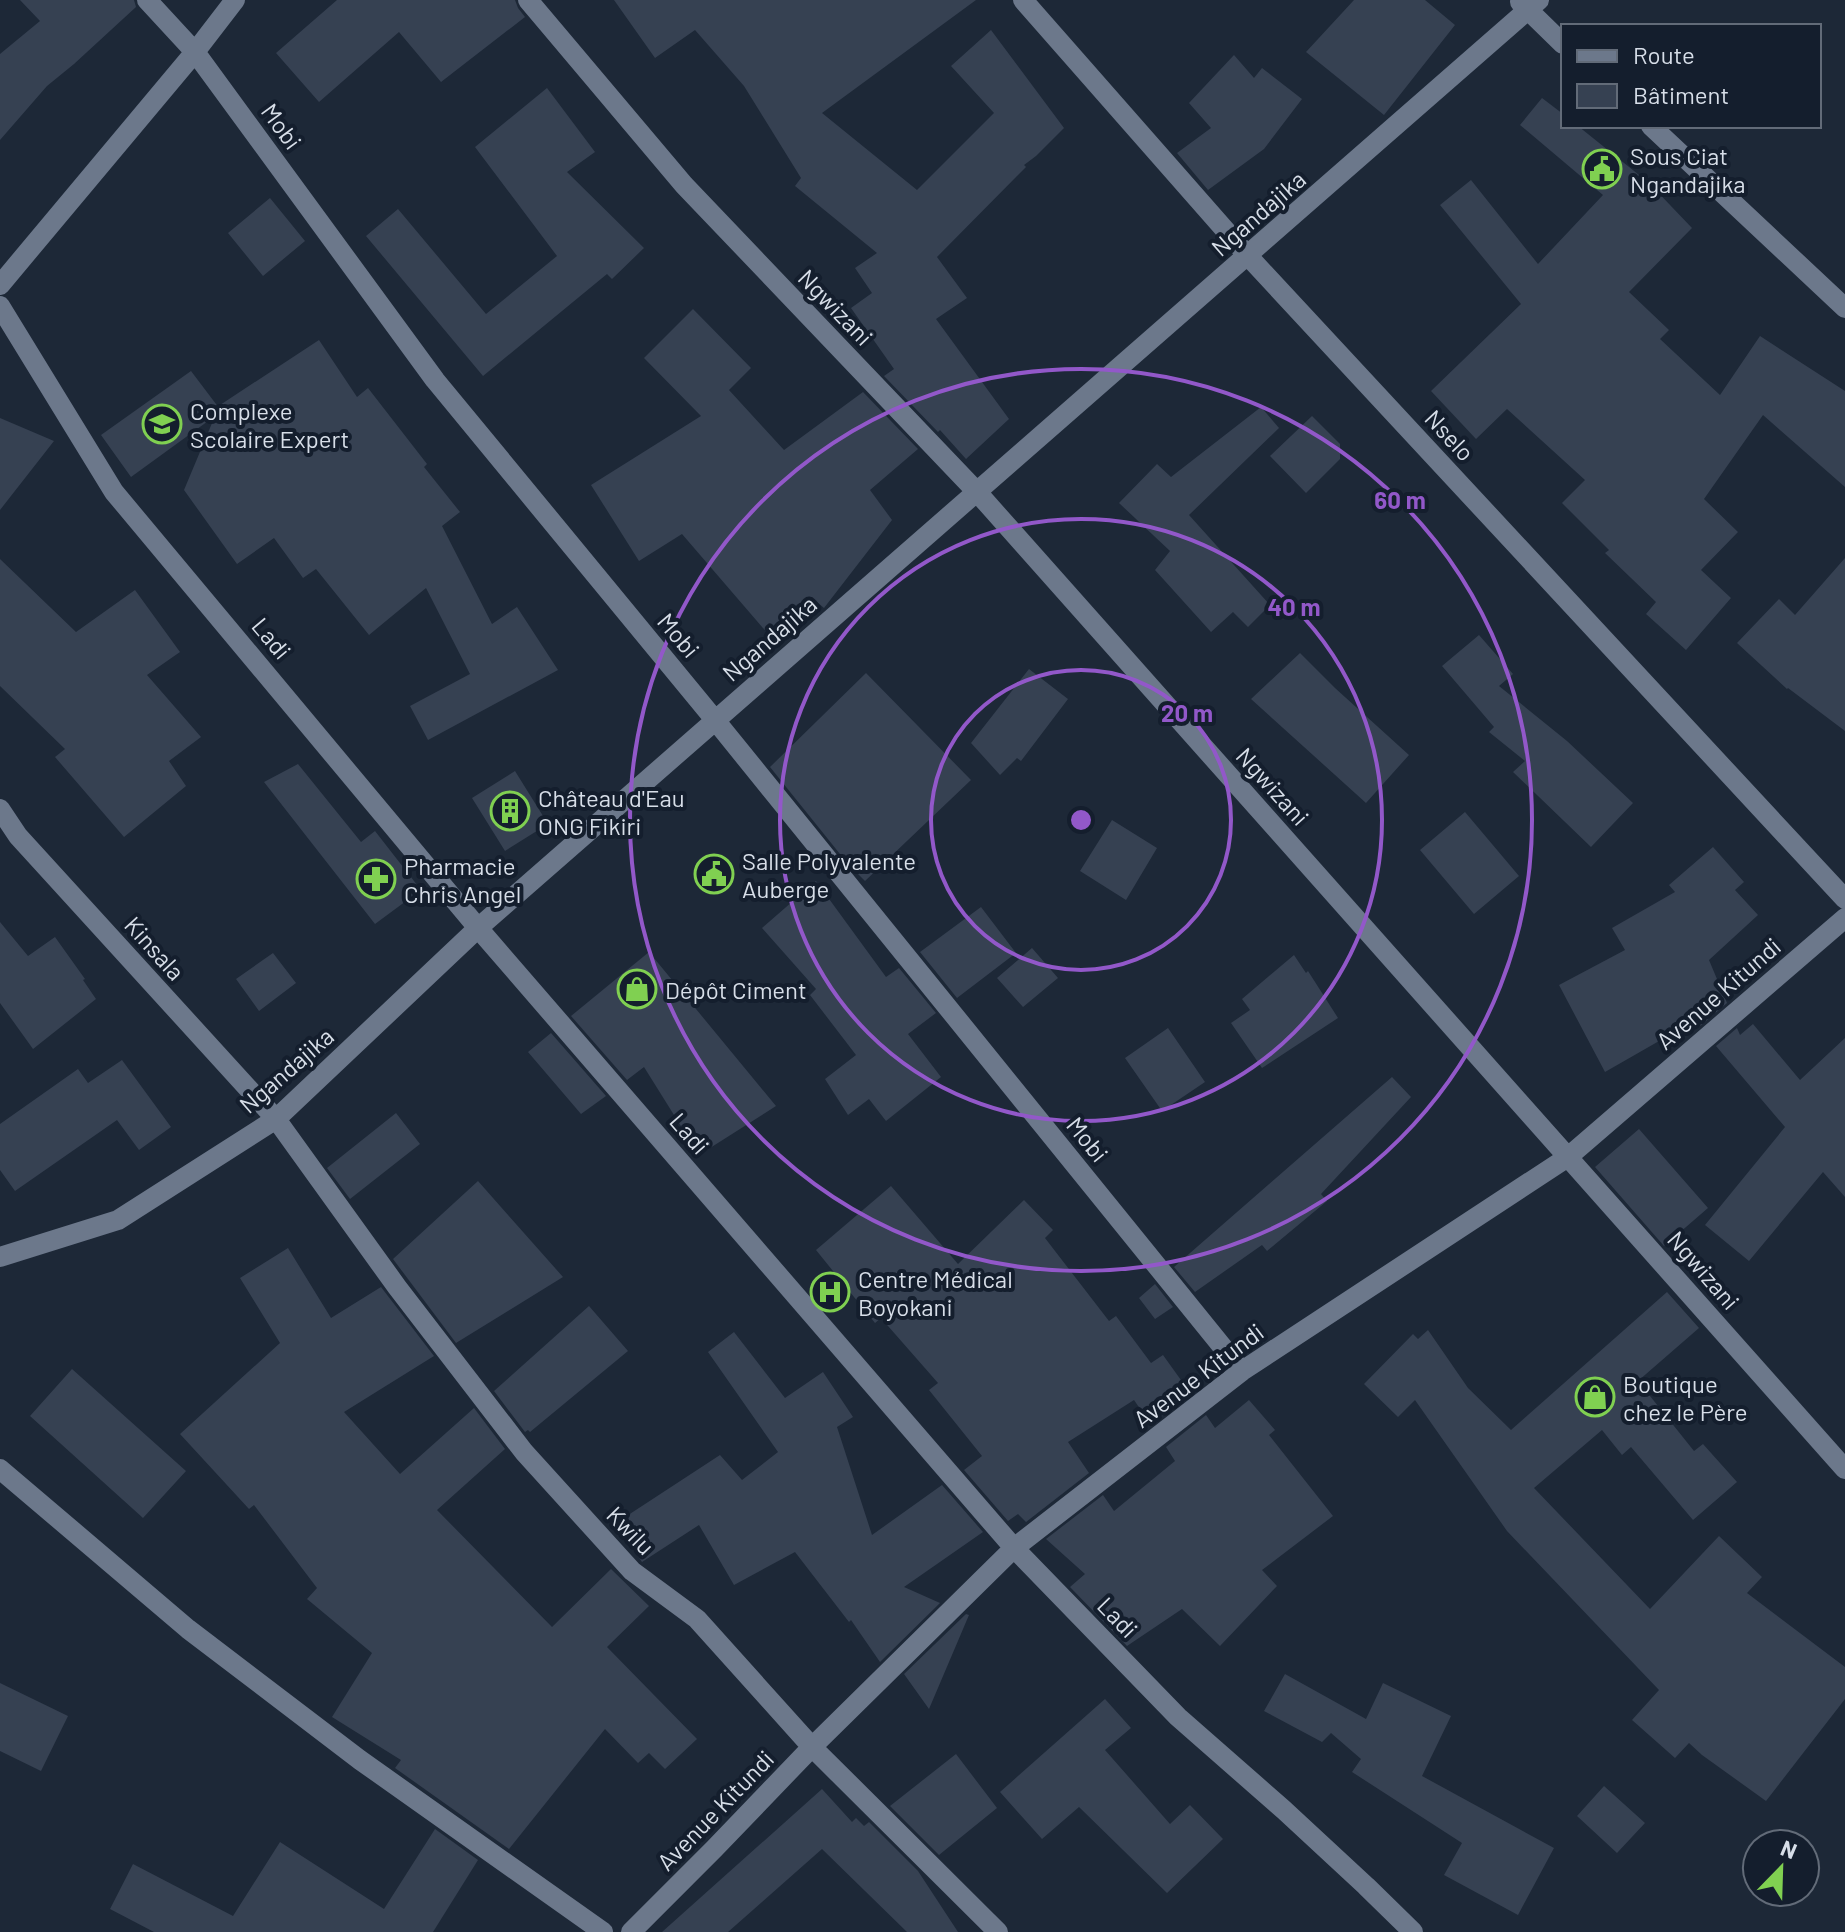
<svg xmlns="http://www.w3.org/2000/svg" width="1845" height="1932" viewBox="0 0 1845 1932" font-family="Barlow,sans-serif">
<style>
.building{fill:#364152}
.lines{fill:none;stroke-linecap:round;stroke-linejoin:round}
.lane{stroke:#6c788b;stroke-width:20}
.street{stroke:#6c788b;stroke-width:20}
.ring{fill:none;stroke:#9258c9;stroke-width:4}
.labels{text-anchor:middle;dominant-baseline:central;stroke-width:8;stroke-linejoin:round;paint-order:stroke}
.street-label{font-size:24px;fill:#d7dee8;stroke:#141e2d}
.poi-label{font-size:24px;fill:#d7dee8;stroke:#141e2d;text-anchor:start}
.centre{fill:#9258c9;stroke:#141e2d;stroke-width:4}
.ring-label{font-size:24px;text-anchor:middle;font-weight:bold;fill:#9258c9;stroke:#141e2d;stroke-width:8;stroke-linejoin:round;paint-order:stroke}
</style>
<rect width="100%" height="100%" fill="#1d2837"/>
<path class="building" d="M 20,0 L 134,0 L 136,7 L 74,64 L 47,86 L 0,140 L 0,54 L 40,21 Z
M 337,0 L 515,0 L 518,8 L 525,17 L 441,82 L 399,32 L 319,102 L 276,53 Z
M 614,0 L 976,0 L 822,113 L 917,190 L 994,113 L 951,66 L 991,30 L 1064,128 L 1036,156 L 1024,165 L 1026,167 L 937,257 L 967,298 L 936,319 L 1009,419 L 966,459 L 940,430 L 938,432 L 884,376 L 894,369 L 851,308 L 872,293 L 855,268 L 877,253 L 795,186 L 801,178 L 744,86 L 695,30 L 655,58 Z
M 1354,0 L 1425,0 L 1455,25 L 1384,115 L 1306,52 Z
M 1234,55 L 1254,78 L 1262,68 L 1302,99 L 1264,149 L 1208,190 L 1177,153 L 1211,128 L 1189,103 Z
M 547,88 L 595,152 L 567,172 L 644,248 L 612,279 L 607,274 L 483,376 L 366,236 L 398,209 L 486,314 L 557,256 L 475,147 Z
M 1542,98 L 1563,114 L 1563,126 L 1578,126 L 1649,183 L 1692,228 L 1629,292 L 1669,330 L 1660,339 L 1720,395 L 1760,336 L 1845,391 L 1845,487 L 1763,415 L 1704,499 L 1738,532 L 1701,570 L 1731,598 L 1686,650 L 1646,614 L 1656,602 L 1605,553 L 1609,550 L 1562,503 L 1585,480 L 1507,409 L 1476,439 L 1431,391 L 1521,304 L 1440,205 L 1471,180 L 1538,264 L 1603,195 L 1520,125 Z
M 270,198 L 305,241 L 263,276 L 228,233 Z
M 693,309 L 751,368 L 729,390 L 784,450 L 863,392 L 918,449 L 870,490 L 892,520 L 824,608 L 811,597 L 769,635 L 682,534 L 639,561 L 591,485 L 701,416 L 644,358 Z
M 319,340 L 357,397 L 368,388 L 427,464 L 424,467 L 460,512 L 442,526 L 492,624 L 517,607 L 558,670 L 428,740 L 410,706 L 470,674 L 426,588 L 369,635 L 316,569 L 303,578 L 274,538 L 237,564 L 184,490 L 215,416 L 131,477 L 101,435 L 191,371 L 219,408 L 220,405 Z
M 1261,407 L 1279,428 L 1189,515 L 1270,605 L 1248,627 L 1233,612 L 1211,632 L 1155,570 L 1170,551 L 1119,503 L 1157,464 L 1171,477 Z
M 1312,416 L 1340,444 L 1340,459 L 1306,493 L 1270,456 Z
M 0,418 L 54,441 L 0,510 Z
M 1845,558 L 1845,731 L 1788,688 L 1787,689 L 1737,643 L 1779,599 L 1795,615 Z
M 0,559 L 76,632 L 135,590 L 180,652 L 147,675 L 201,737 L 169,761 L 186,786 L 124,837 L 55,757 L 65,749 L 0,686 Z
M 1479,635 L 1513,674 L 1499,686 L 1567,741 L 1633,803 L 1591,847 L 1513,772 L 1525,761 L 1489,732 L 1494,727 L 1442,666 Z
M 1300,653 L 1335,688 L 1409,755 L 1366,803 L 1251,699 Z
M 1029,669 L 1068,699 L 1021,761 L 1017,758 L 1000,775 L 971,743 Z
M 866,673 L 971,780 L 865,881 L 848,864 L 770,767 Z
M 298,764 L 361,842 L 375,831 L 421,890 L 375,924 L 264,782 Z
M 515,771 L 548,824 L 505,851 L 472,798 Z
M 1465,812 L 1519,876 L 1474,914 L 1420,850 Z
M 1112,820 L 1157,848 L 1126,900 L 1080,871 Z
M 1713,847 L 1744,882 L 1735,890 L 1758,915 L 1709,960 L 1727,1003 L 1699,1027 L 1694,1021 L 1605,1072 L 1559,985 L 1625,950 L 1612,928 L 1675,892 L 1669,885 Z
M 816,881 L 886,977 L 899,968 L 936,1013 L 908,1034 L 941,1077 L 886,1121 L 869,1099 L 848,1115 L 825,1079 L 856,1055 L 810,995 L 816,989 L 762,928 Z
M 981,907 L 1016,953 L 957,998 L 920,952 Z
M 0,922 L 28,956 L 55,937 L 85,979 L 83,980 L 96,999 L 33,1049 L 0,1003 Z
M 1032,948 L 1058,978 L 1023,1007 L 997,978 Z
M 649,952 L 776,1106 L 699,1155 L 644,1067 L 627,1080 L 571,1016 Z
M 273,953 L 296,983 L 259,1011 L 236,979 Z
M 1294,955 L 1306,973 L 1308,971 L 1338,1018 L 1262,1068 L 1231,1023 L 1250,1010 L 1242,999 Z
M 1753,1024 L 1800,1080 L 1845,1038 L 1845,1197 L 1823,1172 L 1749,1261 L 1705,1225 L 1785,1127 L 1716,1046 L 1737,1028 L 1740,1035 Z
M 1168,1028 L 1205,1082 L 1162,1111 L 1125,1058 Z
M 551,1033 L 606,1096 L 581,1114 L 528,1052 Z
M 122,1060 L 171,1127 L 139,1150 L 117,1120 L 15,1191 L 0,1170 L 0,1124 L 78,1069 L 88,1083 Z
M 1392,1077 L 1411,1097 L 1321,1194 L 1327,1201 L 1267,1251 L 1262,1245 L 1195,1292 L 1174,1267 Z
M 396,1113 L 420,1144 L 350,1199 L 327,1168 Z
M 1639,1129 L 1708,1208 L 1664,1246 L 1595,1167 Z
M 478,1181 L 563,1277 L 456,1343 L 393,1259 Z
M 891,1186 L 958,1264 L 1024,1200 L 1053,1230 L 1045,1238 L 1109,1321 L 1116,1316 L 1151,1363 L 1163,1355 L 1191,1394 L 1151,1425 L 1134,1400 L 1068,1442 L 1089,1473 L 1026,1522 L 1018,1514 L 1008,1521 L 964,1470 L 982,1456 L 929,1390 L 938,1383 L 881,1318 L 875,1323 L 816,1250 Z
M 288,1248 L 331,1318 L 381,1287 L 434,1356 L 344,1412 L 400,1474 L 474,1408 L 505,1449 L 437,1510 L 552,1627 L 611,1569 L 649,1606 L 607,1647 L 697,1739 L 665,1769 L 649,1753 L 638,1763 L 605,1729 L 509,1849 L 395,1768 L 401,1760 L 332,1717 L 372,1653 L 307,1599 L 317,1588 L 254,1505 L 249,1509 L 180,1434 L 280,1343 L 240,1278 Z
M 1155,1284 L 1173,1307 L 1155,1319 L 1139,1298 Z
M 1667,1292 L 1699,1328 L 1638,1381 L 1694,1451 L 1703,1444 L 1737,1482 L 1693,1520 L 1631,1447 L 1622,1455 L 1602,1430 L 1534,1488 L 1650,1609 L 1719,1536 L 1762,1577 L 1747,1593 L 1845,1667 L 1845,1699 L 1766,1801 L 1702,1755 L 1689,1743 L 1675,1758 L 1632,1720 L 1659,1690 L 1507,1531 L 1415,1400 L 1398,1417 L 1364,1384 L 1413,1334 L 1418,1339 L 1428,1330 L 1468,1388 L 1511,1430 Z
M 589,1306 L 628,1351 L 530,1432 L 528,1430 L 525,1432 L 494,1391 Z
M 734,1332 L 785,1398 L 823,1372 L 853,1417 L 837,1427 L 872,1535 L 942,1485 L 983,1532 L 904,1587 L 940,1603 L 880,1662 L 851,1620 L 849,1622 L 795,1552 L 734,1585 L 699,1525 L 642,1562 L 616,1523 L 720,1455 L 742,1480 L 778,1452 L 708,1352 Z
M 72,1369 L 186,1471 L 143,1518 L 30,1416 Z
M 1249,1400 L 1275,1430 L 1269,1435 L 1333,1516 L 1262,1570 L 1277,1586 L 1220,1646 L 1182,1609 L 1127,1646 L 1070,1587 L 1085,1574 L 1046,1539 L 1103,1495 L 1114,1511 L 1175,1461 L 1166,1447 L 1206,1415 L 1215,1428 Z
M 966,1614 L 969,1615 L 929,1709 L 904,1674 Z
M 1285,1674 L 1366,1719 L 1383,1683 L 1451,1716 L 1422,1776 L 1554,1848 L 1518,1915 L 1444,1875 L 1462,1843 L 1352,1772 L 1361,1759 L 1331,1733 L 1322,1742 L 1264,1711 Z
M 0,1683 L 68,1716 L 41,1771 L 0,1751 Z
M 1105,1699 L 1131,1728 L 1105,1750 L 1170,1824 L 1190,1805 L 1223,1839 L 1167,1893 L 1079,1807 L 1042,1839 L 1000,1792 Z
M 956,1754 L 997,1808 L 939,1855 L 890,1806 Z
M 1604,1786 L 1645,1823 L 1617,1853 L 1577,1816 Z
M 822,1789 L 852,1822 L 856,1818 L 864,1826 L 869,1822 L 918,1871 L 958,1932 L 907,1932 L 822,1849 L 728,1932 L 662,1932 Z
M 435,1829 L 478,1860 L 433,1932 L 154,1932 L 110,1909 L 133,1864 L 233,1916 L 280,1842 L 384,1909 Z"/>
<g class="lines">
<path class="lane" d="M 0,1469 L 188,1629 L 360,1760 L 603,1932"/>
<path class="street" d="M 147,0 L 195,52 L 435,380 L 715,720 L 1242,1371
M 528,0 L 684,185 L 977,492 L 1845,1469
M 1023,0 L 1248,256 L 1845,899
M 1520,2 L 1563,44
M 1651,126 L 1845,308
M 0,285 L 195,52 L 235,0
M 0,306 L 114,492 L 478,928 L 1014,1548 L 1178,1717 L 1284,1810 L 1366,1886 L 1413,1932
M 0,809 L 18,836 L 276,1119 L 397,1287 L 524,1452 L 632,1571 L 697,1619 L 812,1747 L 998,1932
M 0,1257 L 118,1220 L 276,1119 L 478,928 L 1539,0
M 631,1932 L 714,1849 L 812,1747 L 1014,1548 L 1242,1371 L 1568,1157 L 1845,918"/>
</g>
<g class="ring">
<circle cx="1081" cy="820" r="150"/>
<circle cx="1081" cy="820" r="301"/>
<circle cx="1081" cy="820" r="451"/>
</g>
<defs>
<symbol id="civic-ring" viewBox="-11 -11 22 22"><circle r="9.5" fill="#141e2d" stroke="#80d051" stroke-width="1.5"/><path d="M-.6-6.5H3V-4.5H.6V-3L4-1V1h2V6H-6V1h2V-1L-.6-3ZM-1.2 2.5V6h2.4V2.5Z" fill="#80d051"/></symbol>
<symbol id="school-ring" viewBox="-11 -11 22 22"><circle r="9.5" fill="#141e2d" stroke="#80d051" stroke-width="1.5"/><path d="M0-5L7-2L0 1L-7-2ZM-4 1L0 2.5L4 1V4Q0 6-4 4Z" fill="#80d051"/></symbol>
<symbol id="building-ring" viewBox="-11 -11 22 22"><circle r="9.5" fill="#141e2d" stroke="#80d051" stroke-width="1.5"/><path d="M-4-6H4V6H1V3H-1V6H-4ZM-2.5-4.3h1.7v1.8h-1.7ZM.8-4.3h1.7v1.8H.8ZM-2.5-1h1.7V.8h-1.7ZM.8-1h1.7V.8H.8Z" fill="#80d051"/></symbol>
<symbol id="pharmacy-ring" viewBox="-11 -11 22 22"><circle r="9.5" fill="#141e2d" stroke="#80d051" stroke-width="1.5"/><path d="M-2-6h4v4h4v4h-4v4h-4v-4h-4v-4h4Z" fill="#80d051"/></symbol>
<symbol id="shop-ring" viewBox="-11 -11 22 22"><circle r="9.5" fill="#141e2d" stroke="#80d051" stroke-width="1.5"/><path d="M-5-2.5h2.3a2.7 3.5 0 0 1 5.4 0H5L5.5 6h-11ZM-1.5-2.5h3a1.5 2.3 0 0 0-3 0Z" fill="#80d051"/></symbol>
<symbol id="hospital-ring" viewBox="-11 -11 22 22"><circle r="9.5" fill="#141e2d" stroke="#80d051" stroke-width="1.5"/><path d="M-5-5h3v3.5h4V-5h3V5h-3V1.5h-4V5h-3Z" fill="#80d051"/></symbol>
</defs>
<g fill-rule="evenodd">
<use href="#civic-ring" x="1580" y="147" width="44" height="44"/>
<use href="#school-ring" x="140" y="402" width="44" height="44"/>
<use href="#building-ring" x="488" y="789" width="44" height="44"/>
<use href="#civic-ring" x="692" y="852" width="44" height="44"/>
<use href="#pharmacy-ring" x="354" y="857" width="44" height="44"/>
<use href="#shop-ring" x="615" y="967" width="44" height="44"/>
<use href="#hospital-ring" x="808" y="1270" width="44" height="44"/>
<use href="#shop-ring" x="1573" y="1375" width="44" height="44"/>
</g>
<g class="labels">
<g class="street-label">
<text transform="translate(282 126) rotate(54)">Mobi</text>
<text transform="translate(1258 213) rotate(-41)">Ngandajika</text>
<text transform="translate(836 307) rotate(46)">Ngwizani</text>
<text transform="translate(1450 435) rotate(47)">Nselo</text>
<text transform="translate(679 635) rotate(50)">Mobi</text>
<text transform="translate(272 638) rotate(50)">Ladi</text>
<text transform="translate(769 638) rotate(-41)">Ngandajika</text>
<text transform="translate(1273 786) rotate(48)">Ngwizani</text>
<text transform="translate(155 948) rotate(48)">Kinsala</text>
<text transform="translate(1718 993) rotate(-41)">Avenue Kitundi</text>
<text transform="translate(286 1070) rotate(-41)">Ngandajika</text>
<text transform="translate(690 1133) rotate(49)">Ladi</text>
<text transform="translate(1088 1139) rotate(51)">Mobi</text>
<text transform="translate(1704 1270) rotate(49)">Ngwizani</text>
<text transform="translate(1198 1375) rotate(-37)">Avenue Kitundi</text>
<text transform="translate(631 1530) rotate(46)">Kwilu</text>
<text transform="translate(1118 1617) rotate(46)">Ladi</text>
<text transform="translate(715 1810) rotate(-46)">Avenue Kitundi</text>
</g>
<g class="poi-label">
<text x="1630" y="155">Sous Ciat<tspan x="1630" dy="28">Ngandajika</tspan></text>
<text x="190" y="410">Complexe<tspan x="190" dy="28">Scolaire Expert</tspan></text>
<text x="538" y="797">Château d'Eau<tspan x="538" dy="28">ONG Fikiri</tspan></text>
<text x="742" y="860">Salle Polyvalente<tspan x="742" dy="28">Auberge</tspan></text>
<text x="404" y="865">Pharmacie<tspan x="404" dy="28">Chris Angel</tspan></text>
<text x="665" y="989">Dépôt Ciment</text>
<text x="858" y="1278">Centre Médical<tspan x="858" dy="28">Boyokani</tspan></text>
<text x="1623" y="1383">Boutique<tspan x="1623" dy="28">chez le Père</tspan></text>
</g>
</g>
<circle cx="1081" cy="820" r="12" class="centre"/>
<g class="ring-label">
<text x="1400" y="509">60 m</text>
<text x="1294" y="616">40 m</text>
<text x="1187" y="722">20 m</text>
</g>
<rect x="1561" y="24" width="260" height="104" fill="#141e2d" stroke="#626b78" stroke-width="2"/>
<rect x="1577" y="50" width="40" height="12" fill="#6c788b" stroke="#626b78" stroke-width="2"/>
<text x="1633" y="64" font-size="24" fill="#d7dee8">Route</text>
<rect x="1577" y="84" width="40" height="24" fill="#364152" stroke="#626b78" stroke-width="2"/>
<text x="1633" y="104" font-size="24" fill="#d7dee8">Bâtiment</text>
<g transform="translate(1781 1868) rotate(23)"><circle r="38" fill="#141e2d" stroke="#626b78" stroke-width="2"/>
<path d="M0-6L14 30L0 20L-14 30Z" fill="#80d051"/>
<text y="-12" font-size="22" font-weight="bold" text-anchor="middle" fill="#d7dee8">N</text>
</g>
</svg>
